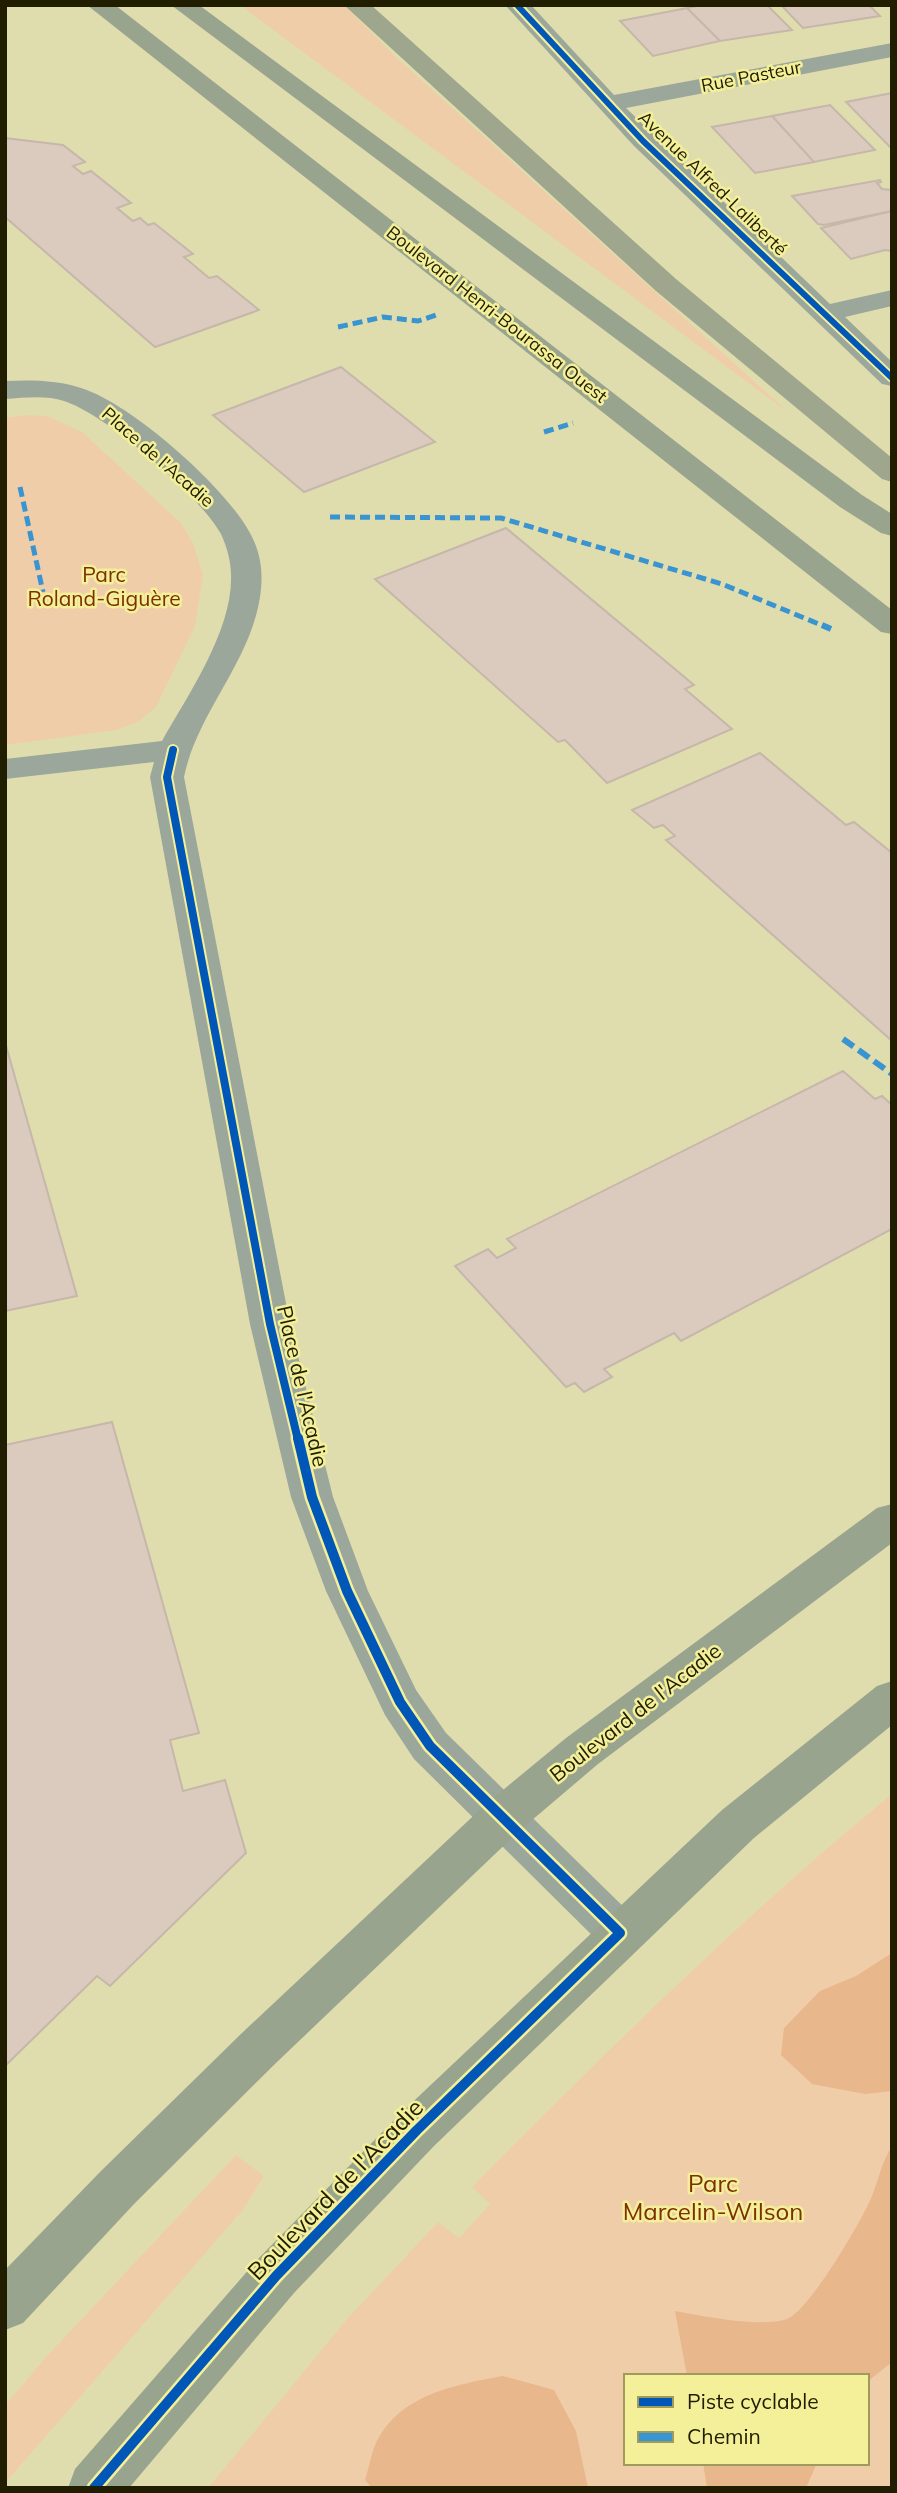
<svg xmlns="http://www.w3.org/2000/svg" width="897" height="2493" viewBox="0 0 897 2493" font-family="Mulish,sans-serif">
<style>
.green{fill:#f0cda9;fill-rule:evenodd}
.forest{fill:#e8b78c}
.building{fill:#dbcabe;stroke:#c6b7aa;stroke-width:2}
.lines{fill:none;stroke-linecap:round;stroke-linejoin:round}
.minor{fill:#9ba79a;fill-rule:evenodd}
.major{fill:#99a48e;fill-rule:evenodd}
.highway{fill:#9ea78d;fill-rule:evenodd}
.quiet-far1{stroke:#3a94d0;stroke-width:5;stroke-dasharray:10 5;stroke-linecap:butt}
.quiet{stroke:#3a94d0;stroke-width:6;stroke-dasharray:13 6;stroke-linecap:butt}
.cycleway-far2-casing{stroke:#f4ef99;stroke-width:10}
.cycleway-far1-casing{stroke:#f4ef99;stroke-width:12}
.cycleway-casing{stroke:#f4ef99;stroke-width:15}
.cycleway-far2{stroke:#0057b8;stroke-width:6}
.cycleway-far1{stroke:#0057b8;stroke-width:8}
.cycleway{stroke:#0057b8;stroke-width:10}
.labels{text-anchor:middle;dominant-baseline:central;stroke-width:5;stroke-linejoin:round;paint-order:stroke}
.far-street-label{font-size:18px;fill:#201d00;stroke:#f4ef99}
.park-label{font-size:21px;fill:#7d3000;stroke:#f4ef99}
.street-label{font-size:21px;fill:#201d00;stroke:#f4ef99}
.near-park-label{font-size:24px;fill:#7d3000;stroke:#f4ef99}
.near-street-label{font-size:24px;fill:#201d00;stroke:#f4ef99}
</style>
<rect width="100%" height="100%" fill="#dfddae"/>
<path class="green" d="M 240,5 L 344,5 L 396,57 L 789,413 Z
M 26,415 L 47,416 L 82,432 L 181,523 L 193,543 L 203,575 L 195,626 L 156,707 L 139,721 L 117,730 L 5,745 L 5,418 Z
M 892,1794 L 892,2488 L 208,2488 L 347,2319 L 438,2222 L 459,2238 L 490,2204 L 472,2187 C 608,2050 743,1916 892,1794 ZM 626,2376 L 867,2376 L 867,2463 L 626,2463 Z
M 236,2155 L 264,2176 L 242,2211 L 5,2483 L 5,2405 L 46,2357 Z"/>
<path class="forest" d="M 892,1953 L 892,2091 L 865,2094 L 812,2084 L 781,2055 L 784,2028 L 820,1991 L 856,1976 Z
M 892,2146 L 892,2362 L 867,2382 L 867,2376 L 687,2376 L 675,2311 C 703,2316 761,2328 787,2319 C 810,2310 862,2220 872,2196 C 879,2178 882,2162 892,2146 Z
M 503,2376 L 554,2390 L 576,2431 L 588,2488 L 372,2488 L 365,2480 C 369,2468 371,2454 376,2443 C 400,2394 455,2385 503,2376 Z
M 703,2463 L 817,2463 L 806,2488 L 707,2488 Z"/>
<path class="building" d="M 702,5 L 767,5 L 792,30 L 720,41 L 687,8 Z
M 781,5 L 869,5 L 880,16 L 803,28 Z
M 687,8 L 720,41 L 653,56 L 620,21 Z
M 892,93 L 892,147 L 890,147 L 846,102 Z
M 830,105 L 875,150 L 814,162 L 772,116 Z
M 772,116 L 814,162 L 755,173 L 712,127 Z
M 5,138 L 63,145 L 85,162 L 73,166 L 83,174 L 91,171 L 131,203 L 117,208 L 133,221 L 140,218 L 148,225 L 154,223 L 193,254 L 184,257 L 209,278 L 217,276 L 259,310 L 155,347 L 5,217 Z
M 880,180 L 881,182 L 877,183 L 882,189 L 892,190 L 892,211 L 824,225 L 818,224 L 792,196 Z
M 892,211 L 892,251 L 885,250 L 851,259 L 821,228 Z
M 341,367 L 435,442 L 304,492 L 213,415 Z
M 506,528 L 694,685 L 685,689 L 732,729 L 607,783 L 565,740 L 558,742 L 375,579 Z
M 760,753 L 846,825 L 854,822 L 892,853 L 892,1041 L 666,840 L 675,836 L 663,825 L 654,828 L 632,810 Z
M 5,1042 L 77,1296 L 5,1311 Z
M 843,1071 L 875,1099 L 882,1096 L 892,1105 L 892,1229 L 681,1341 L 674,1333 L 604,1369 L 612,1377 L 584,1392 L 575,1383 L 566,1387 L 455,1266 L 488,1249 L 497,1258 L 516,1248 L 507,1239 Z
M 112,1422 L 199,1733 L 170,1740 L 183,1791 L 225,1780 L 246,1853 L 110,1986 L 97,1976 L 5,2066 L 5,1445 Z"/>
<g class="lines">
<path class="minor" d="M 505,5 L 531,5 L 614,95 L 892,43 L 892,57 L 626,108 L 830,304 L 892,290 L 892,306 L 845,317 L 892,362 L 892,386 L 882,384 L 634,146 Z
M 5,381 C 32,380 59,380 84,389 C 134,406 232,492 253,539 C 262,558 263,577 260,597 C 250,663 197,713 184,777 L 290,1324 L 333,1497 L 368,1591 L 416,1690 L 446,1733 L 636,1919 L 643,1933 L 636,1947 L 620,1953 L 604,1947 L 414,1759 L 385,1715 L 326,1591 L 291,1497 L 250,1324 L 150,777 L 154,762 L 5,779 L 5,759 L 162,741 C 188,695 233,630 231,575 C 231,562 227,547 221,534 C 199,495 107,415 64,401 C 46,395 24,398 5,399 Z"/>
<path class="major" d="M 87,5 L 115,5 L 892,610 L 892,634 L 881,632 Z
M 171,5 L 199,5 L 862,495 L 892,514 L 892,536 L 881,533 L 840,507 Z
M 892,1504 L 892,1543 L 598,1764 L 518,1832 L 277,2062 L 135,2203 L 23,2323 L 5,2330 L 5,2270 L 101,2171 L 243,2032 L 486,1804 L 566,1738 L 877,1508 Z
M 892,1681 L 892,1725 L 754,1838 L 434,2146 L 294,2293 L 129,2488 L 68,2488 L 75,2469 L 258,2259 L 400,2114 L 722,1810 L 877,1686 Z"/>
<path class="highway" d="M 344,5 L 371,5 L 676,279 L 892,458 L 892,482 L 882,479 L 656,291 Z"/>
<path class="quiet-far1" d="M 338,327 L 383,317 L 418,321 L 439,314
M 544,432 L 573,423
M 20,487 L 43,592
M 330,517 L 501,518 L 722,584 L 826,627"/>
<path class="quiet" d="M 822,625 L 831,629
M 843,1039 L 892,1074"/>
<defs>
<path id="cycleway-far2" d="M 517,5 L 643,141 L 892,378"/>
<path id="cycleway-far1" d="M 173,750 L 167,777 L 270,1324 L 298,1440"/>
<path id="cycleway" d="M 94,2488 L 276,2276 L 417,2130 L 620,1933 L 430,1746 L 400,1702 L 347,1591 L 312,1497 L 298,1438"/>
</defs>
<use href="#cycleway-far2" class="cycleway-far2-casing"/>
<use href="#cycleway-far1" class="cycleway-far1-casing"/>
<use href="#cycleway" class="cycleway-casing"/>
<use href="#cycleway-far2" class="cycleway-far2"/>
<use href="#cycleway-far1" class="cycleway-far1"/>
<use href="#cycleway" class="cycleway"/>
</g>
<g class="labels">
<g class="far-street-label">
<text transform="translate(751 76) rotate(-11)">Rue Pasteur</text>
<text transform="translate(713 183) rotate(44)">Avenue Alfred-Laliberté</text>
<text transform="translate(497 314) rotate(38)">Boulevard Henri-Bourassa Ouest</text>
<text transform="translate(158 457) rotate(41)">Place de l'Acadie</text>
</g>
<g class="park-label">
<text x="104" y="574">Parc<tspan x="104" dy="24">Roland-Giguère</tspan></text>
</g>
<g class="street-label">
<text transform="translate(303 1386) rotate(77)">Place de l'Acadie</text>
<text transform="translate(635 1712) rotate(-38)">Boulevard de l'Acadie</text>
</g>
<g class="near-park-label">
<text x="713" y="2183">Parc<tspan x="713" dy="28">Marcelin-Wilson</tspan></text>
</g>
<g class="near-street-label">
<text transform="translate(335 2189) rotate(-46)">Boulevard de l'Acadie</text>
</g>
</g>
<rect width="897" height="2493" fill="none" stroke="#201d00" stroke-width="14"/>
<rect x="624" y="2374" width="245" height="91" fill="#f4ef99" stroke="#9f9b5c" stroke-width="2"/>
<rect x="638" y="2397" width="35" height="10" fill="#0057b8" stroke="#9f9b5c" stroke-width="2"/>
<text x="687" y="2409" font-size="21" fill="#201d00">Piste cyclable</text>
<rect x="638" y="2432" width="35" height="10" fill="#3a94d0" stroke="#9f9b5c" stroke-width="2"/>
<text x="687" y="2444" font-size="21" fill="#201d00">Chemin</text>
</svg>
